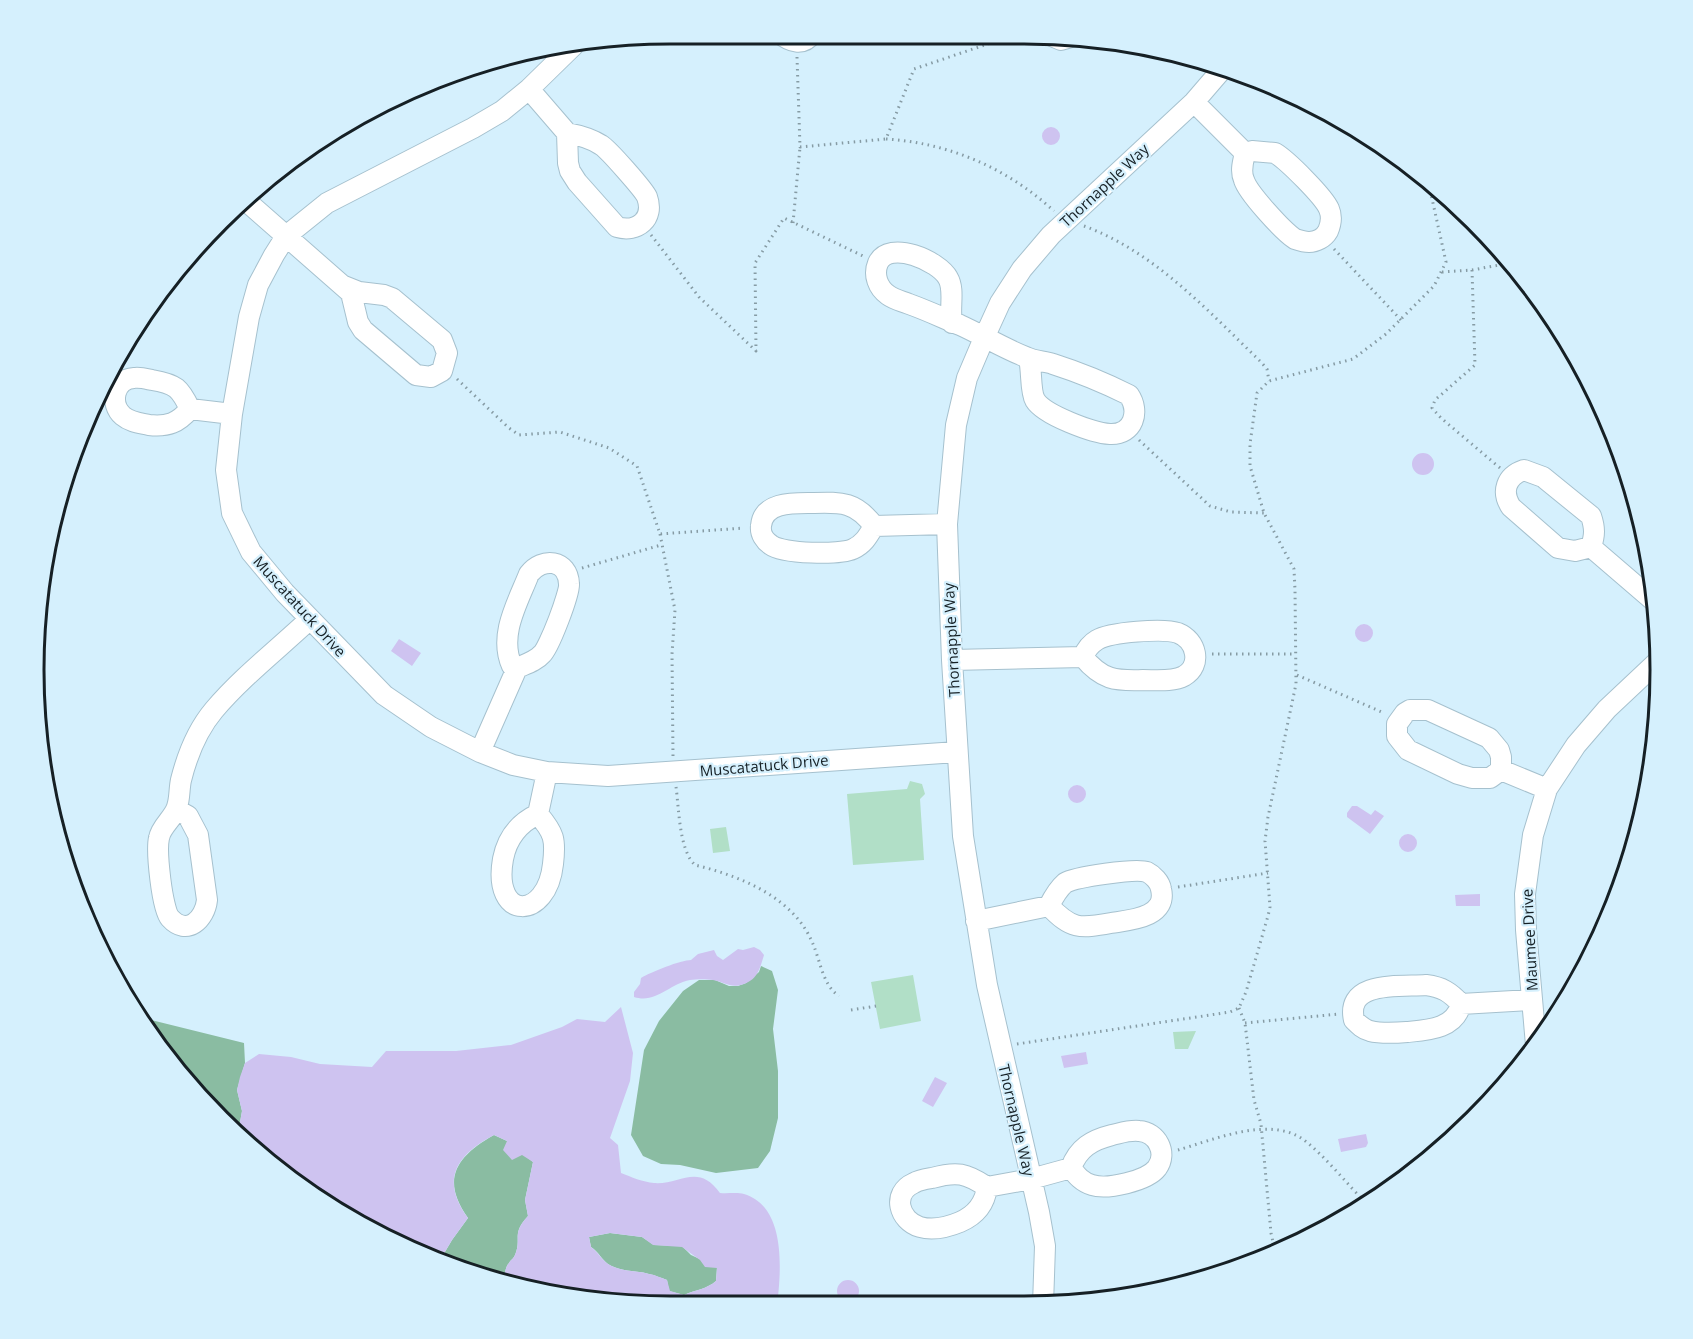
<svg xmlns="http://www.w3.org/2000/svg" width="1693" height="1339" viewBox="0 0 1693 1339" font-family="'Open Sans',sans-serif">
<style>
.green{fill:#b1dfc7}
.forest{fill:#8abca2}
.water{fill:#cec3f0;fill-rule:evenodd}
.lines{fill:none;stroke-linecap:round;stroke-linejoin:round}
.minor-casing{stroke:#a6c1ce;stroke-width:22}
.path{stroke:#869ba4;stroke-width:3;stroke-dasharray:1.5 4.5;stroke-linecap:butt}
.minor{stroke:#fff;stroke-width:20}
.labels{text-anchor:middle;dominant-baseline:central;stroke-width:4.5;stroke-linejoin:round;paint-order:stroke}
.street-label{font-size:15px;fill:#162025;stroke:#d5f0fd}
.rim{fill:none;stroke:#162025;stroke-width:3}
</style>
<rect width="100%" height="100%" fill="#d5f0fd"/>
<path class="green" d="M 910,781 L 922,784 L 925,794 L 920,799 L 924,860 L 853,865 L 847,794 L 907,789 Z
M 726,827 L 730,851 L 713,853 L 710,829 Z
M 913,975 L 921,1021 L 880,1029 L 871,982 Z
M 1196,1031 L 1188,1049 L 1175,1049 L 1173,1032 Z"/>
<path class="forest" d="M 761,966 L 772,971 L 778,990 L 773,1029 L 778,1071 L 778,1118 L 770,1151 L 758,1168 L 716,1173 L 680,1165 L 661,1164 L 643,1156 L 631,1135 L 644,1050 L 659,1021 L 683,991 L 699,980 L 715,980 L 729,986 L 738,986 L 746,983 L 759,972 Z
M 139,1017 L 244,1043 L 245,1063 L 237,1090 L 242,1111 L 239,1128 L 235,1130 L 191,1089 Z
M 494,1135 L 507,1141 L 533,1162 L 525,1200 L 528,1216 C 511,1234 522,1238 515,1255 C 512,1261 512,1258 509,1263 C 505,1267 505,1275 503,1281 L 439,1262 L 452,1240 L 468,1218 C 440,1179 457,1156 494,1135 Z
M 610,1233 L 642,1237 L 654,1245 L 682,1246 L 691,1255 L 717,1267 L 716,1281 C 707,1289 695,1290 684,1295 L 669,1291 L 667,1280 C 661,1278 655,1275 649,1274 C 636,1270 620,1272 608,1264 C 602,1260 599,1252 591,1247 L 589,1237 Z"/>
<path class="water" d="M1042 136a9 9 0 1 1 18 0a9 9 0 1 1-18 0Z
M1412 464a11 11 0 1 1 22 0a11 11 0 1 1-22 0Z
M1355 633a9 9 0 1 1 18 0a9 9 0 1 1-18 0Z
M 399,639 L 421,653 L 412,666 L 391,651 Z
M1068 794a9 9 0 1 1 18 0a9 9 0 1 1-18 0Z
M 1352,806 L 1357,806 L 1371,815 L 1375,810 L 1384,816 L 1370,834 L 1347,817 L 1347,813 Z
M1399 843a9 9 0 1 1 18 0a9 9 0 1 1-18 0Z
M 1480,894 L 1480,906 L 1456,906 L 1455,895 Z
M 754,947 L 760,950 L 764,955 C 760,968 758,979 744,984 C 731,989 725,982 713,980 C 706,979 697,979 690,980 C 669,984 656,1004 634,997 L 634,992 L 640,984 L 641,978 C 651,972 681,960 691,960 L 698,954 L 714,950 L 717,956 L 723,960 L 738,949 L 743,950 Z
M 621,1007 L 633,1053 L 630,1081 L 610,1138 L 618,1145 L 621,1173 C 631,1177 643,1182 654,1183 C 680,1185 698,1162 720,1193 C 727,1194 737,1192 744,1194 C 787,1207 781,1272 777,1306 L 669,1306 L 546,1294 L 503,1281 C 505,1275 505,1267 509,1263 C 512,1258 512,1261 515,1255 C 522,1238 511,1234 528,1216 L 525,1200 L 533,1162 L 522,1155 L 512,1160 L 503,1150 L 507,1141 L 494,1135 C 456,1155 440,1180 468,1218 L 452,1240 L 439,1262 L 426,1257 L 282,1175 L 235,1130 L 239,1128 L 242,1111 L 237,1090 L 240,1077 L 245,1063 L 259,1054 L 291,1057 L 320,1064 L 372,1067 L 386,1051 L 456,1051 L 511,1045 L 562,1027 L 577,1019 L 605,1022 ZM 610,1233 L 642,1237 L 653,1245 L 682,1247 L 700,1260 L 705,1267 L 717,1268 L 716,1281 C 707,1289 695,1290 684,1295 L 670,1291 L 667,1280 C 661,1278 656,1275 649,1274 C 636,1270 620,1272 608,1264 C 602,1260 598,1252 591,1247 L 589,1237 Z
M 1086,1052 L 1088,1064 L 1064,1068 L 1061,1056 Z
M 935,1077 L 947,1083 L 933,1107 L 922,1101 Z
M 1366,1134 L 1368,1143 L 1366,1147 L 1341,1152 L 1338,1139 Z
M837 1291a11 11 0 1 1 22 0a11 11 0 1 1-22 0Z"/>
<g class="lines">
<defs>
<path id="minor" d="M 779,33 C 790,42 803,47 813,33
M 1047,34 L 1061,40 L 1075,36
M 573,46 L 529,89 L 502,111 L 473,128 L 327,203 L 286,236 L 274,255 L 258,285 L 249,317 L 232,414 L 226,470 L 232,513 L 251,552 L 285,593 L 384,695 L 431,727 L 480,752 L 513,765 L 547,772 L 608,776 L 957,752
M 529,89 L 567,133 L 568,163 L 570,171 L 577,182 L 617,227 C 637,233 655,219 647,197 C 644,190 608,149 601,145 C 592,139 578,135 567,133
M 1194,102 L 1245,153 C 1243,162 1240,171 1244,180 C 1248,193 1283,231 1295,239 C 1298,240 1305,242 1309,242 C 1316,242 1324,238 1328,231 C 1331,224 1332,216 1329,209 C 1324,197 1287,160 1275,153 L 1252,151 L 1245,153
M 245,200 L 351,293 L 358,322 L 363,330 L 416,375 L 431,377 L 442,371 L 447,353 L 442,340 L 392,298 L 384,295 L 359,292 L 344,286
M 952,323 C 949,308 955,290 948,278 C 939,261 889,239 878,263 C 873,275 878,288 888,295 C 895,300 902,301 909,304 C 926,310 943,318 960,325 C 982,335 1003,348 1026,357 C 1034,361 1044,361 1053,364 C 1078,372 1105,383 1129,395 C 1140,411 1134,435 1110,434 C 1093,433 1044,415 1035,400 C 1030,391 1032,370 1029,359
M 190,409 C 178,423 168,427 149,425 C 140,423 130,422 123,416 C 109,404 114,379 134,378 C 140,377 147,379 152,380 C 176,384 180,388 190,409 L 232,414
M 1524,470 L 1543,477 L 1591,516 C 1595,528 1595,535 1591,547 L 1575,551 L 1558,548 L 1511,507 C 1501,492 1506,476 1524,470 Z
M 874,526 C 868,536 864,544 853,549 C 840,555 783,554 771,545 C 765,541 760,534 761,526 C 763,501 795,503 814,503 C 842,502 856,502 874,526 L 947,524
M 1591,547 L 1655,602
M 952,660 L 1083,657 C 1086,650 1090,644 1097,640 C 1110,632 1164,628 1178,633 C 1196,640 1203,665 1184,676 C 1173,682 1156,680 1143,680 C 1115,681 1102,680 1083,657
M 480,752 L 517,668 C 526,664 536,661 542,654 C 549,648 570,593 569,584 C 568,559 542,557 529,574 C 518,602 498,635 512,666 L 517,668
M 1501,770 L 1501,757 L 1499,750 L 1489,738 L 1428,710 L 1410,710 L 1405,713 L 1397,724 L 1397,736 L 1408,750 L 1458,774 L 1472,778 L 1490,778 L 1501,770 L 1547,789
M 177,810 L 188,816 L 198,835 L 207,900 C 205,919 187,937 170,918 C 162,909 156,851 159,838 C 161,826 174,818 177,807 C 180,798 179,789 181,780 C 187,756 198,729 214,710 C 242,677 278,649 310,619
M 538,814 C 554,833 556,839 553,864 C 547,921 492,921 503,859 C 507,838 519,823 538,814 L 547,772
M 976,921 L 1049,906 C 1053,898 1058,889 1065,883 C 1075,877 1136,868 1147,872 C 1153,875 1160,882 1161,889 C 1168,918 1129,920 1111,923 C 1079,929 1071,929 1049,906
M 1426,985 C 1442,987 1450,992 1461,1004 C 1455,1029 1428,1030 1407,1032 C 1395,1033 1382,1034 1370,1031 C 1363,1029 1359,1025 1354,1020 C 1345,980 1401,987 1426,985 Z
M 1461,1004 L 1532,1000
M 1536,1045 L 1526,930 L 1525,894 L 1533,835 L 1547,789 L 1576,745 L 1607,709 L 1657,662
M 987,1187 C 985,1204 976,1215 960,1222 C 948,1227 934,1231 920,1227 C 899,1221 891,1193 914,1183 C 919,1180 926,1179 932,1178 C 957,1171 966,1173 987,1187 L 1031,1179 L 1071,1168 C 1078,1148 1092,1140 1112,1135 C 1121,1133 1129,1130 1139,1131 C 1157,1132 1168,1153 1157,1168 C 1147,1181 1107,1190 1092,1185 C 1082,1182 1077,1176 1071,1168
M 1043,1305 L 1045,1246 L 1039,1212 L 987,985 L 963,836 L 952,660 L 947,524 L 956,425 L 967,378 L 984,338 L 1000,303 L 1022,269 L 1051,235 L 1194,102 L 1225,66"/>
</defs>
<use href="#minor" class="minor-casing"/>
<path class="path" d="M 797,57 L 800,147 L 886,139 L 914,69 L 1017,34
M 886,139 C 949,143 1007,168 1054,211
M 793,223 L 800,147
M 1084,226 C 1155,252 1208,311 1261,362 L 1267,369 L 1269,381
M 651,235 L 699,297 L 756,351 L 755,263 L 784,218 L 863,256
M 1334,249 L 1401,320
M 1472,270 L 1475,365 L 1435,400 L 1432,408 L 1441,418 L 1500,468
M 1442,272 L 1472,270 L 1510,263
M 457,379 L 509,428 L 519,435 L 560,432 L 609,448 L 637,466 L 660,534 L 744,528
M 1139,440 L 1210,506 L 1231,512 L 1264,513
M 660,534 L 675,610 L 672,654 L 673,756
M 582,568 L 661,545
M 1212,654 L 1296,654
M 1297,675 L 1384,713
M 676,787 C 679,808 679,850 695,865 C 740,876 794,897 813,944 C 820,960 823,986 839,996
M 1178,887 L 1268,873
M 1239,1008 L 1245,1023 L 1254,1100 L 1261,1124 L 1271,1233 L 1275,1251
M 851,1010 L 876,1006
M 1245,1023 L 1339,1014
M 1017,1044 L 1230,1012 L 1239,1008 L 1246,992 L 1268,916 L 1270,907 L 1265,841 L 1268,817 L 1296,684 L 1295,590 L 1294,569 L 1264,513 L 1250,466 L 1250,444 L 1257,393 L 1269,381 L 1353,359 L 1386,334 L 1434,286 L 1446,262 L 1429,185 L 1430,182
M 1178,1150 C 1213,1140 1270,1115 1304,1140 C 1325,1156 1347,1184 1366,1203"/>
<use href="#minor" class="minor"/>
</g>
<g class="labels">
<g class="street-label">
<text transform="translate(1104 185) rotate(-43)">Thornapple Way</text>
<text transform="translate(300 606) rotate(48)">Muscatatuck Drive</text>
<text transform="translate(951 640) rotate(-93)">Thornapple Way</text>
<text transform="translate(764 765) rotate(-5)">Muscatatuck Drive</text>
<text transform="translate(1529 940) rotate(-93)">Maumee Drive</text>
<text transform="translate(1017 1120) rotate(77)">Thornapple Way</text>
</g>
</g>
<path d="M0 0H1693V1339H0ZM670 44H1024A626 626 0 0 1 1650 670V670A626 626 0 0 1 1024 1296H670A626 626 0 0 1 44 670V670A626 626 0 0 1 670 44Z" fill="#d5f0fd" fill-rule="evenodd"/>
<path class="rim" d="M670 44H1024A626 626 0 0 1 1650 670V670A626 626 0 0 1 1024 1296H670A626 626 0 0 1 44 670V670A626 626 0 0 1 670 44Z"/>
</svg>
